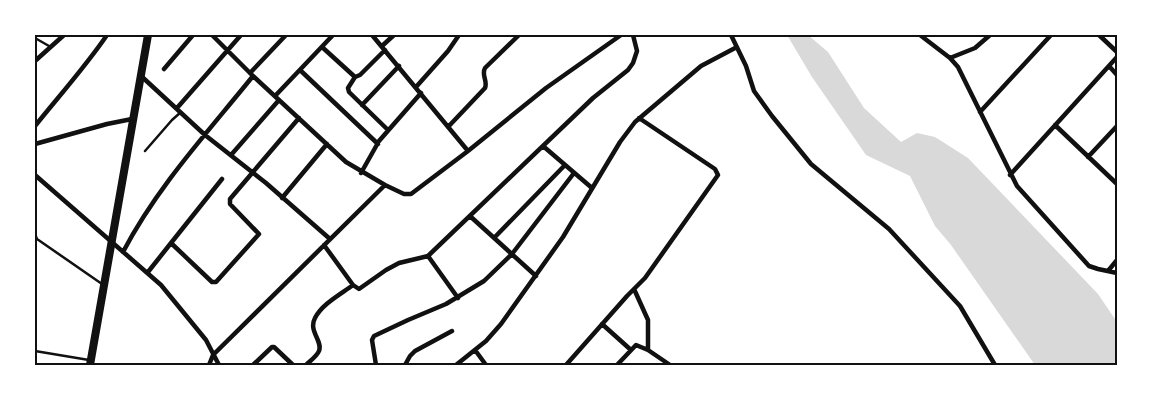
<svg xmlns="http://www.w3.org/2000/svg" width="1152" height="400" viewBox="0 0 1152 400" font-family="'Fira Sans Condensed',sans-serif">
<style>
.water{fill:#d9d9d9}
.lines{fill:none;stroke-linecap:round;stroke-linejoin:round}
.service{stroke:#111;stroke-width:2.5}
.minor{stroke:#111;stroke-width:4.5}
.trunk{stroke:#111;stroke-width:8}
.neatline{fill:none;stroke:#111;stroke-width:2}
</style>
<rect width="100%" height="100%" fill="#fff"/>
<path class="water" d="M 787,35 L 808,35 L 828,52 L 864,108 L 901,142 L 917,133 L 935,137 L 968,158 L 1098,294 L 1117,322 L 1117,365 L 1035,365 L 951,245 L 935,226 L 910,176 L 866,155 L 812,77 Z"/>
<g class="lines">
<path class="service" d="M 35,38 L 49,46
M 145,151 L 172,120 L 181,112
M 35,234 L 37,239
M 35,241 L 37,239 L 102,284
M 35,351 L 89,360"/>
<path class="minor" d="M 212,35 L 253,76 L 346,162 L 385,185
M 372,35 L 468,151
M 731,35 L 746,66 L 754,91 L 772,116 L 811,164 L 889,229 L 960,306 L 995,365
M 920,35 L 950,58 L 958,67 L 1017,186 L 1089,266 L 1098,269 L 1117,273
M 1099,35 L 1117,52
M 382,46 L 394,35
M 322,47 L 355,77 L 360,75 L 385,50
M 950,58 L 975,48 L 990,35
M 35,61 L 64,35
M 1109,66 L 1117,75
M 164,69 L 193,35
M 300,70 L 378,144
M 250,73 L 286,35
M 140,75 L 205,135 L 266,183 L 330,239
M 355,77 L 348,88 L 349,92 L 388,130
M 416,87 L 448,51 L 459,35
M 275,96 L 333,35
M 362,105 L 399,66
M 177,108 L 241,35
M 980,112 L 1051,35
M 1055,125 L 1117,184
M 35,126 C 59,96 86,66 107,35
M 448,127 L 485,88 C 488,81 481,75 485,68 L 519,35
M 35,144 L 107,124 L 132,119
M 543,146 L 592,188
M 231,155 L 279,100
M 1088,157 L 1117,126
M 361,173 L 379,141 L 421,93
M 35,175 L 161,285 L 206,340 L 219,365
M 1010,175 L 1117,57
M 282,198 L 327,144
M 471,217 L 536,276
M 494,238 L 565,165
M 171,243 L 222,179
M 324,245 L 353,285 L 359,289 L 386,270 L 399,263 L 428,256 L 593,98 L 628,70 L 633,63 L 637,51 L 633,35
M 123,252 C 157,187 207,133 253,76
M 428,256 L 458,298
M 1108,271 L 1117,260
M 148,272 L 171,243 L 212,282 L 216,282 L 259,234 L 230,204 L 230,199 L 299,118
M 634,289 L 648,320 L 648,350
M 602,324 L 631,350
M 475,350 L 486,365
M 209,365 L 213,355 L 385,185 L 404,194 L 411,194 L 468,151 L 546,88 L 621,35
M 253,365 L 272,347 L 274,347 L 293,365
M 306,365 C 310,361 317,356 319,351 C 323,341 308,331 315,318 C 322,304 341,294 353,285
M 376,365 L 372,340 L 374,336 L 408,320 L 446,304 L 484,281 L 512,254 L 574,173
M 405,365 L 410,356 L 415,351 L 452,331
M 456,365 L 486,341 L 501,324 L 563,237 L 620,142 L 635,122 L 701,66 L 737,47
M 566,365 L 627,296 L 645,278 L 718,175 L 715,169 L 639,118
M 617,365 L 636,345 L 648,350 L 670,365"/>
<path class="trunk" d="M 90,365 L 148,35"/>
</g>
<rect width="1152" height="400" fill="none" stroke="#ffffff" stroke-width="72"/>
<rect x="36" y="36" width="1080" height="328" class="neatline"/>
</svg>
